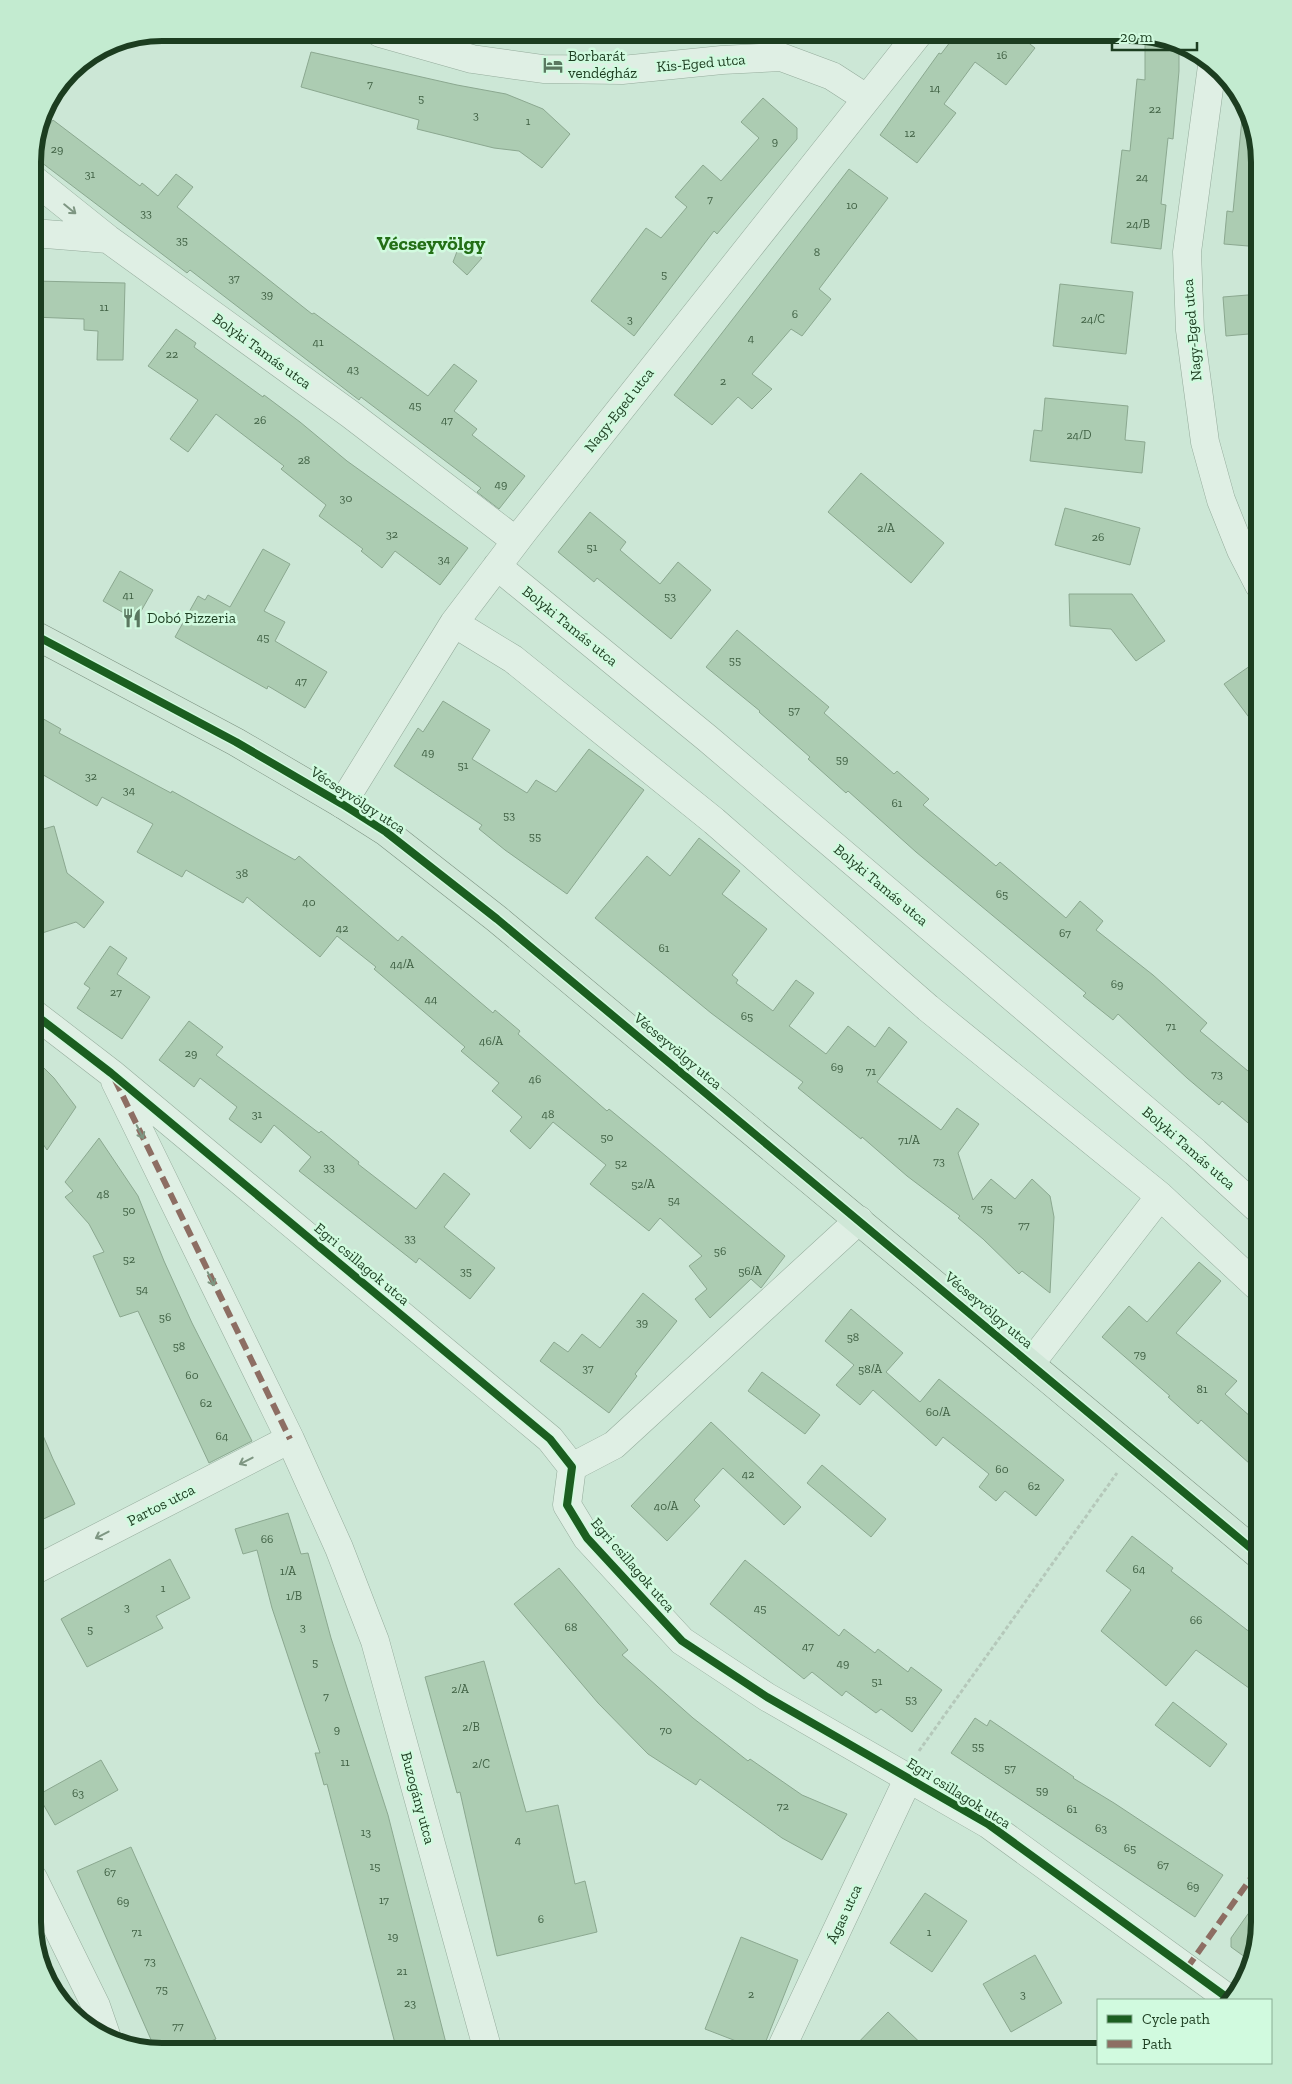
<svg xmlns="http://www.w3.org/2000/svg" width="1292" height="2084" viewBox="0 0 1292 2084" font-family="'Zilla Slab',serif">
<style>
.building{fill:#acccb2;stroke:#8ba890}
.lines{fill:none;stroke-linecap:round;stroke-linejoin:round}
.minor-casing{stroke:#95ac9c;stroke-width:29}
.major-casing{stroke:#7c9281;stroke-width:29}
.path{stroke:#b5c8ba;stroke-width:3;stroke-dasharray:4 2.5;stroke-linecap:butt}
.minor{stroke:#dfefe4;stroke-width:28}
.major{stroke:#cfe7d7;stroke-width:28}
.quiet{stroke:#8d6e63;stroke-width:6;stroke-dasharray:12 6;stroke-linecap:butt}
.cycleway-casing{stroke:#d1fadf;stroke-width:11}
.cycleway{stroke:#1b5e20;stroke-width:8}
.oneway{stroke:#7e9682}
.labels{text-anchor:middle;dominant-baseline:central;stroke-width:5;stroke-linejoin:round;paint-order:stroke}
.number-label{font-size:12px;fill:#406144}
.poi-label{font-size:15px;fill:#1c3d20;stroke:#d1fadf;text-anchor:start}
.street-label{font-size:15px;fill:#1c3d20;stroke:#d1fadf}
.district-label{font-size:20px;font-weight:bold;fill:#236f16;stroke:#d1fadf}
.rim{fill:none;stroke:#1c3d20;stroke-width:6}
</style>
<rect width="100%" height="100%" fill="#cce7d6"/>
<path class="building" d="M 957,33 L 1016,33 L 1035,48 L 1006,85 L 975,62 L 944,104 L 956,113 L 917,163 L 880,135 L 939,53 L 941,54 Z
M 1145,35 L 1179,47 L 1179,71 L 1173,139 L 1168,138 L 1161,204 L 1166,205 L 1161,249 L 1111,243 L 1122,150 L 1130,151 L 1137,79 L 1145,80 Z
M 311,52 L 457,85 L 506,94 L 543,109 L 570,134 L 542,168 L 519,151 L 494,148 L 417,129 L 419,120 L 301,87 Z
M 763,98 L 797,128 L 797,139 L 717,234 L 714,231 L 634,336 L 591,301 L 646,228 L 661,238 L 687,207 L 675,197 L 703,165 L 721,181 L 759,138 L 741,122 Z
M 1243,108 L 1247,108 L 1260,162 L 1260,247 L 1224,244 L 1227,211 L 1233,212 Z
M 53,120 L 140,186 L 142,183 L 158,196 L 176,174 L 193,187 L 177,207 L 312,314 L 314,313 L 428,396 L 454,364 L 477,381 L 454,411 L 477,429 L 472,435 L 525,476 L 499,509 L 477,492 L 481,488 L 361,397 L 359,400 L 190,270 L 187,273 L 33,156 L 35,144 Z
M 849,169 L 888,198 L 819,289 L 831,299 L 802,336 L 791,329 L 752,374 L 772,389 L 752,409 L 738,397 L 712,425 L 674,395 Z
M 461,241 L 482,258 L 467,275 L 453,262 Z
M 33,281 L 125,283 L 123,360 L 97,360 L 98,331 L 84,330 L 84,319 L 33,317 Z
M 1060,284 L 1133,292 L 1126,354 L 1053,346 Z
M 1260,294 L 1260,333 L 1226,336 L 1223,297 Z
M 176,329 L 196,343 L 194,347 L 263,397 L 264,395 L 300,422 L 347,461 L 468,548 L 440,585 L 395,551 L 382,568 L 361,551 L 363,549 L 319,516 L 326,505 L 281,469 L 284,466 L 216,414 L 188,452 L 170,439 L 198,400 L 148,366 Z
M 1045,398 L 1128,406 L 1125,440 L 1145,442 L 1142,473 L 1030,461 L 1034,430 L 1042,431 Z
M 861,473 L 944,543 L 911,583 L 828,512 Z
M 1065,508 L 1140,528 L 1130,565 L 1055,545 Z
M 590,512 L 626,542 L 620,550 L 660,584 L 678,562 L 711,590 L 671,639 L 597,578 L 594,582 L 558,552 Z
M 263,549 L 290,564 L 264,611 L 285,622 L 275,641 L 327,672 L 305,708 L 268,686 L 267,689 L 175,637 L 198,596 L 205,600 L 208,595 L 230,607 Z
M 120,571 L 153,590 L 136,620 L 103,601 Z
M 1069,594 L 1132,594 L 1165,641 L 1136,661 L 1111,629 L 1070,626 Z
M 737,630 L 829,707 L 824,713 L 894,774 L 897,771 L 929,799 L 923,805 L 996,866 L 1000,862 L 1066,918 L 1080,901 L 1103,921 L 1096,930 L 1153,975 L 1207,1023 L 1200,1031 L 1260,1081 L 1260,1133 L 1222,1101 L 1219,1105 L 1187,1078 L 1118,1014 L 1113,1020 L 1083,996 L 1086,993 L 916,852 L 848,791 L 846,793 L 808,759 L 810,757 L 759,712 L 760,711 L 706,667 Z
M 1260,659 L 1260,732 L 1224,684 Z
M 443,701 L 490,730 L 472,759 L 527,793 L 536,780 L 556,792 L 589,749 L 644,790 L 567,894 L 505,850 L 479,829 L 482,825 L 394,766 L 418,728 L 423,732 Z
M 33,713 L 61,729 L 59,733 L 171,793 L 172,791 L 295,860 L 299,856 L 398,941 L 402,936 L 493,1013 L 495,1010 L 520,1031 L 518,1034 L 607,1111 L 609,1109 L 660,1151 L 785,1256 L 761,1288 L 751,1279 L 710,1318 L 695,1299 L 707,1289 L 689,1266 L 702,1256 L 660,1218 L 649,1231 L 590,1184 L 606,1165 L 553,1122 L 530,1149 L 510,1131 L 522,1117 L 492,1091 L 499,1083 L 461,1051 L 465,1047 L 374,969 L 376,967 L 337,936 L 320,957 L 247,897 L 243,903 L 186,870 L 182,877 L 137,852 L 153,824 L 102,797 L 97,806 L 33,769 Z
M 54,826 L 67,873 L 104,902 L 84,928 L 76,922 L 33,936 L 33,832 Z
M 699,838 L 740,871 L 722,894 L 767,929 L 732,975 L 738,980 L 736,983 L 773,1011 L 796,980 L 814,993 L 789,1026 L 826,1054 L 848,1026 L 875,1047 L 889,1027 L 907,1042 L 877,1082 L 941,1130 L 957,1108 L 979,1124 L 958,1153 L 973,1200 L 991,1179 L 1015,1199 L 1032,1179 L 1050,1196 L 1054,1217 L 1050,1293 L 1022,1271 L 1019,1274 L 983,1239 L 958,1218 L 960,1216 L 907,1176 L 862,1137 L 861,1139 L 798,1088 L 803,1082 L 711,1013 L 595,918 L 647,856 L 670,876 Z
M 110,946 L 127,958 L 117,974 L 150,997 L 122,1039 L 77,1008 L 90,988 L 84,984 Z
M 189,1021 L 223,1047 L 216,1055 L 319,1133 L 321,1131 L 359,1162 L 358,1164 L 416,1209 L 444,1173 L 470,1194 L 444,1227 L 495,1268 L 470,1299 L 419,1258 L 416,1263 L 299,1171 L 311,1157 L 274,1125 L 261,1143 L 229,1119 L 237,1107 L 200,1078 L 194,1087 L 159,1060 Z
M 33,1057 L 54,1078 L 76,1107 L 47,1150 L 33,1129 Z
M 99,1138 L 138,1196 L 164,1261 L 192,1323 L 252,1441 L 209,1463 L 138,1311 L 120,1317 L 93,1256 L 104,1252 L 89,1224 L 65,1197 L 73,1191 L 65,1182 Z
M 1199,1262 L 1221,1281 L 1176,1333 L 1237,1381 L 1225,1394 L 1260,1425 L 1260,1473 L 1201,1420 L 1198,1424 L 1168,1397 L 1170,1396 L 1102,1337 L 1129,1306 L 1147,1322 Z
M 643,1293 L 677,1321 L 635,1374 L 637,1376 L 609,1413 L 540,1361 L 554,1342 L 568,1352 L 582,1334 L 600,1348 Z
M 851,1309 L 903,1353 L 886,1372 L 920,1402 L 939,1379 L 1064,1480 L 1036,1516 L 1005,1491 L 996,1501 L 979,1487 L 989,1474 L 943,1437 L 936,1446 L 873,1390 L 860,1405 L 836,1385 L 854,1365 L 825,1341 Z
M 762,1372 L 820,1415 L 805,1434 L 748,1391 Z
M 33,1412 L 53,1459 L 75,1504 L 33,1524 Z
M 711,1422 L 801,1507 L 784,1525 L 723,1468 L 694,1500 L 700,1506 L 667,1541 L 631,1506 Z
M 822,1465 L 886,1519 L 871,1537 L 807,1483 Z
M 288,1513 L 301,1554 L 308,1553 L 331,1638 L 388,1815 L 448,2051 L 397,2051 L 327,1784 L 324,1785 L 315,1753 L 320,1753 L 272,1608 L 257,1550 L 243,1554 L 235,1529 Z
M 1132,1536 L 1173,1568 L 1171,1571 L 1260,1640 L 1260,1696 L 1196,1650 L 1166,1686 L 1101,1631 L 1131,1590 L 1106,1571 Z
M 170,1559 L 190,1598 L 156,1616 L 163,1628 L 87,1667 L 61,1619 Z
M 745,1560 L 839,1636 L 844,1629 L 875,1653 L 878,1649 L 908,1672 L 911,1667 L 942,1690 L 912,1732 L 881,1709 L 876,1713 L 846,1691 L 842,1696 L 812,1672 L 804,1679 L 710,1604 Z
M 559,1568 L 628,1650 L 622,1655 L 693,1718 L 748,1761 L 750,1759 L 802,1795 L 847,1814 L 822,1860 L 782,1838 L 700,1779 L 696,1785 L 648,1754 L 598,1703 L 514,1604 Z
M 484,1661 L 526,1812 L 558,1805 L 575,1884 L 585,1881 L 597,1932 L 497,1956 L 460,1792 L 457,1793 L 425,1677 Z
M 1173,1702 L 1227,1744 L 1210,1767 L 1155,1725 Z
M 975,1718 L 987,1726 L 990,1720 L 1074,1777 L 1073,1778 L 1114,1803 L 1223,1875 L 1195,1917 L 951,1753 Z
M 101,1760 L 118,1790 L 55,1825 L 38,1795 Z
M 131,1847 L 216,2039 L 186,2051 L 156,2051 L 77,1871 Z
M 925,1893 L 967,1921 L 932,1972 L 890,1943 Z
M 1260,1897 L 1260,1922 L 1249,1960 L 1231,1947 L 1231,1938 Z
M 741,1937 L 798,1960 L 762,2051 L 705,2029 Z
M 1035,1955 L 1062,2003 L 1011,2032 L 983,1984 Z
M 888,2012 L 929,2051 L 850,2051 Z"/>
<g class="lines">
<defs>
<path id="minor" d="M 380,33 L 472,59 L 543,69 L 622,70 L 722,60 L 781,57 L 832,76 L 866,98
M 1212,66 L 1187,252 L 1190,330 L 1205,442 L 1221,500 L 1241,550 L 1259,585
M 33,179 L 108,239 L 350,414 L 516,541
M 33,233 L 108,239
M 497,566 L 707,738 L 1195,1152 L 1259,1210
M 454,623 L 513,659 L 714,821 L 928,1008 L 1160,1196 L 1259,1288
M 342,804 L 454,623 L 523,532 L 919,33
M 33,1013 L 111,1073 L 550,1439 L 572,1467 L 567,1505 L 587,1538 L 682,1641 L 767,1697 L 988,1824 L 1229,1999
M 115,1081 L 290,1439 L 339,1548 L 375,1641 L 488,2051
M 1031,1363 L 1160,1196
M 572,1467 L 614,1445 L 859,1220
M 33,1571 L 290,1439
M 33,1878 L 96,2006 L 106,2035
M 780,2051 L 909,1777"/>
<path id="major" d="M 33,634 L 236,742 L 342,804 L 386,832 L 497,919 L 1259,1555"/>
</defs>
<use href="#minor" class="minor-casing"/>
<use href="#major" class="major-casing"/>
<path class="path" d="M 919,1751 L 1117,1473"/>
<use href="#minor" class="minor"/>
<use href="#major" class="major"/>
<path class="quiet" d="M 115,1080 L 290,1439
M 1187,1968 L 1259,1867"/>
<defs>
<path id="cycleway" d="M 33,634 L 236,742 L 342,804 L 386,832 L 497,919 L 1259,1555
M 33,1013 L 111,1073 L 550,1439 L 572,1467 L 567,1505 L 587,1538 L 682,1641 L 767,1697 L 988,1824 L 1229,1999"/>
</defs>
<use href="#cycleway" class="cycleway-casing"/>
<use href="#cycleway" class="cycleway"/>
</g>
<defs><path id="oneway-shaft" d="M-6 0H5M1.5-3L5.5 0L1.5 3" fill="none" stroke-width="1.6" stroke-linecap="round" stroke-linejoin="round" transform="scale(1.25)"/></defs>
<g class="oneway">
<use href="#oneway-shaft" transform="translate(70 209) rotate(39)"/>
<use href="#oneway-shaft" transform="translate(140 1132) rotate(64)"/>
<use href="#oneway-shaft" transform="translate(211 1279) rotate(64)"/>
<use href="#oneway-shaft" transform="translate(246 1461) rotate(153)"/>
<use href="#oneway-shaft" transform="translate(102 1535) rotate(153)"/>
</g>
<defs>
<symbol id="hotel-bare" viewBox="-9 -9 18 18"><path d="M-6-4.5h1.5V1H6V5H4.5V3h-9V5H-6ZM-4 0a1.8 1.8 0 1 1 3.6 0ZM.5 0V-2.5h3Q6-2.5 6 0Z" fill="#5a7860" stroke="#d1fadf" stroke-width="2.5" paint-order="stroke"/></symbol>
<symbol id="restaurant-bare" viewBox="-9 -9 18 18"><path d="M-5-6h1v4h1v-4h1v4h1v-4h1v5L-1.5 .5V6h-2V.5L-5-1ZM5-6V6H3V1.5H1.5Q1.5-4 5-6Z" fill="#5a7860" stroke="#d1fadf" stroke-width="2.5" paint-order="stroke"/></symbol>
</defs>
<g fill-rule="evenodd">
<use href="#hotel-bare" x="539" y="51" width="28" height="28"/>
<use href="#restaurant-bare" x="118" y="604" width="28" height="28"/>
</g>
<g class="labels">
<g class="number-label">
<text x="1002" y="55">16</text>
<text x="370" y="84">7</text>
<text x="935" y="88">14</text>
<text x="421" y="98">5</text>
<text x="1155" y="109">22</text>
<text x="476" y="115">3</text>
<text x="528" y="121">1</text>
<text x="910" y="133">12</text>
<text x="775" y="141">9</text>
<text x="57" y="149">29</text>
<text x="90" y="174">31</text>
<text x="1142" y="177">24</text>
<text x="710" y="199">7</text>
<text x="852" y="205">10</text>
<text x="146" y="213">33</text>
<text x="1138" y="224">24/B</text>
<text x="182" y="240">35</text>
<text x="817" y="252">8</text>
<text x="664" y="274">5</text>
<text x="234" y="278">37</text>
<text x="267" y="294">39</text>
<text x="104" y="307">11</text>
<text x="795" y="314">6</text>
<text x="630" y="319">3</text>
<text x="1093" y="319">24/C</text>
<text x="751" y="338">4</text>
<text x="318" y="342">41</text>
<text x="172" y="354">22</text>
<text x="353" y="369">43</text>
<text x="723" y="381">2</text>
<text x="415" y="405">45</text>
<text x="260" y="420">26</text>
<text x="447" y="420">47</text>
<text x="1079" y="435">24/D</text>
<text x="304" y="460">28</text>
<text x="501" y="484">49</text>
<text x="346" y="498">30</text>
<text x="886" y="528">2/A</text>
<text x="392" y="534">32</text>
<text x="1098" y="537">26</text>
<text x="592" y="547">51</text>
<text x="444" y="559">34</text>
<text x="128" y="595">41</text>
<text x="670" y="596">53</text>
<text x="263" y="637">45</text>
<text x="735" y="660">55</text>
<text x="301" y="681">47</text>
<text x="794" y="710">57</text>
<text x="428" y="752">49</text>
<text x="842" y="759">59</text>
<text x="463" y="765">51</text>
<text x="91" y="776">32</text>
<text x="129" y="790">34</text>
<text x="897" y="803">61</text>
<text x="509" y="815">53</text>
<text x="535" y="836">55</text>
<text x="242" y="873">38</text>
<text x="1002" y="894">65</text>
<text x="309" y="902">40</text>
<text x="342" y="928">42</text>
<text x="1065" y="933">67</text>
<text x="664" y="948">61</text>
<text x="402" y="964">44/A</text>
<text x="1117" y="984">69</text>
<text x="116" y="992">27</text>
<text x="431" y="999">44</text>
<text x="747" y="1016">65</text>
<text x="1171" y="1026">71</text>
<text x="491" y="1041">46/A</text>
<text x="191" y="1053">29</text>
<text x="837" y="1067">69</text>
<text x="871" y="1071">71</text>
<text x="1217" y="1074">73</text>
<text x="535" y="1079">46</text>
<text x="257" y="1114">31</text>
<text x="548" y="1114">48</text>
<text x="607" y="1137">50</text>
<text x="909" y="1140">71/A</text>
<text x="939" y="1161">73</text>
<text x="621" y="1163">52</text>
<text x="329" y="1167">33</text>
<text x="643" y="1184">52/A</text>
<text x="103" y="1194">48</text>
<text x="674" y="1200">54</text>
<text x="987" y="1208">75</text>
<text x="129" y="1210">50</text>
<text x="1024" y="1225">77</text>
<text x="410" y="1238">33</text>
<text x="720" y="1251">56</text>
<text x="129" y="1259">52</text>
<text x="466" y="1271">35</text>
<text x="750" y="1271">56/A</text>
<text x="142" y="1289">54</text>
<text x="165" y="1317">56</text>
<text x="642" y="1322">39</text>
<text x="853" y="1337">58</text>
<text x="179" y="1346">58</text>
<text x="1140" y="1354">79</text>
<text x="588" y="1368">37</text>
<text x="870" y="1369">58/A</text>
<text x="192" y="1375">60</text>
<text x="1202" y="1389">81</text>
<text x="206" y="1403">62</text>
<text x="938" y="1412">60/A</text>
<text x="222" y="1436">64</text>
<text x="1002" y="1469">60</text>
<text x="748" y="1474">42</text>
<text x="1034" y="1486">62</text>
<text x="666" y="1506">40/A</text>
<text x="267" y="1539">66</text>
<text x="1139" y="1569">64</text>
<text x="288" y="1571">1/A</text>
<text x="163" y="1588">1</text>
<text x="294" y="1596">1/B</text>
<text x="127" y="1607">3</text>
<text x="760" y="1608">45</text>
<text x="1196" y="1620">66</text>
<text x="303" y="1627">3</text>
<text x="571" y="1627">68</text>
<text x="90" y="1629">5</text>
<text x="808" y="1646">47</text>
<text x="315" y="1662">5</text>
<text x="843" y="1663">49</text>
<text x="877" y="1681">51</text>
<text x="460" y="1689">2/A</text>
<text x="326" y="1696">7</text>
<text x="911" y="1699">53</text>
<text x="471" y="1727">2/B</text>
<text x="337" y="1729">9</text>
<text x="666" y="1730">70</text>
<text x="978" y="1746">55</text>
<text x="345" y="1762">11</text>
<text x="481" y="1764">2/C</text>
<text x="1010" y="1768">57</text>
<text x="1042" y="1790">59</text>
<text x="78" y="1793">63</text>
<text x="783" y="1806">72</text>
<text x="1072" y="1809">61</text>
<text x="1101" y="1828">63</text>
<text x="366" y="1832">13</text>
<text x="518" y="1840">4</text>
<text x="1130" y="1848">65</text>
<text x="1163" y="1865">67</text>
<text x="375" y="1866">15</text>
<text x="110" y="1872">67</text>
<text x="1193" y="1886">69</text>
<text x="384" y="1900">17</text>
<text x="123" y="1901">69</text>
<text x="541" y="1919">6</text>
<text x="137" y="1932">71</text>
<text x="929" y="1932">1</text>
<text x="393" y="1936">19</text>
<text x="150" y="1961">73</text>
<text x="402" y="1971">21</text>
<text x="162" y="1989">75</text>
<text x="751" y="1994">2</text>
<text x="1023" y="1994">3</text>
<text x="410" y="2003">23</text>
<text x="178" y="2026">77</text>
</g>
<g class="poi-label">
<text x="568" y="56">Borbarát<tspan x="568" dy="17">vendégház</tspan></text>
<text x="147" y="618">Dobó Pizzeria</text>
</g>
<g class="street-label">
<text transform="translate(701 63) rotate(-5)">Kis-Eged utca</text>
<text transform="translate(1192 330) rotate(-95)">Nagy-Eged utca</text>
<text transform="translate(262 351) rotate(36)">Bolyki Tamás utca</text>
<text transform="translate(619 410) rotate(-52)">Nagy-Eged utca</text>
<text transform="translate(570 626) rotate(39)">Bolyki Tamás utca</text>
<text transform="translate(358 800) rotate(33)">Vécseyvölgy utca</text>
<text transform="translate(881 885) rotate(40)">Bolyki Tamás utca</text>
<text transform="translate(678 1051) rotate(40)">Vécseyvölgy utca</text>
<text transform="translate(1189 1148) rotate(41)">Bolyki Tamás utca</text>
<text transform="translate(362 1264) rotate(40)">Egri csillagok utca</text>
<text transform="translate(989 1310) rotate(40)">Vécseyvölgy utca</text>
<text transform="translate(161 1505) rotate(-27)">Partos utca</text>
<text transform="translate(633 1565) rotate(49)">Egri csillagok utca</text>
<text transform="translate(959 1793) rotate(32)">Egri csillagok utca</text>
<text transform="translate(418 1798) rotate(75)">Buzogány utca</text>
<text transform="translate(844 1914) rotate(-65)">Ágas utca</text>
</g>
<g class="district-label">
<text x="431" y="243">Vécseyvölgy</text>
</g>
</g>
<path d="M0 0H1292V2084H0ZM162 41H1130A121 121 0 0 1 1251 162V1922A121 121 0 0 1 1130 2043H162A121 121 0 0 1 41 1922V162A121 121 0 0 1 162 41Z" fill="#c3ebd0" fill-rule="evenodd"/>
<path class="rim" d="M162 41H1130A121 121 0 0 1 1251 162V1922A121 121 0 0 1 1130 2043H162A121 121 0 0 1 41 1922V162A121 121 0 0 1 162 41Z"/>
<rect x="1097" y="1999" width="175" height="65" fill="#d1fadf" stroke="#89ae93"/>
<rect x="1107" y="2015" width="25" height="8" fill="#1b5e20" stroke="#89ae93"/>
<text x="1142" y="2024" font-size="15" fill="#1c3d20">Cycle path</text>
<rect x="1107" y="2040" width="25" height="8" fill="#8d6e63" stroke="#89ae93"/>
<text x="1142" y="2049" font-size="15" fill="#1c3d20">Path</text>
<path d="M1112 42v8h85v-8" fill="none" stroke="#1c3d20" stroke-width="2.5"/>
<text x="1120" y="42" font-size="15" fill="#1c3d20" stroke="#d1fadf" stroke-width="4" paint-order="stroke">20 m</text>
</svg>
